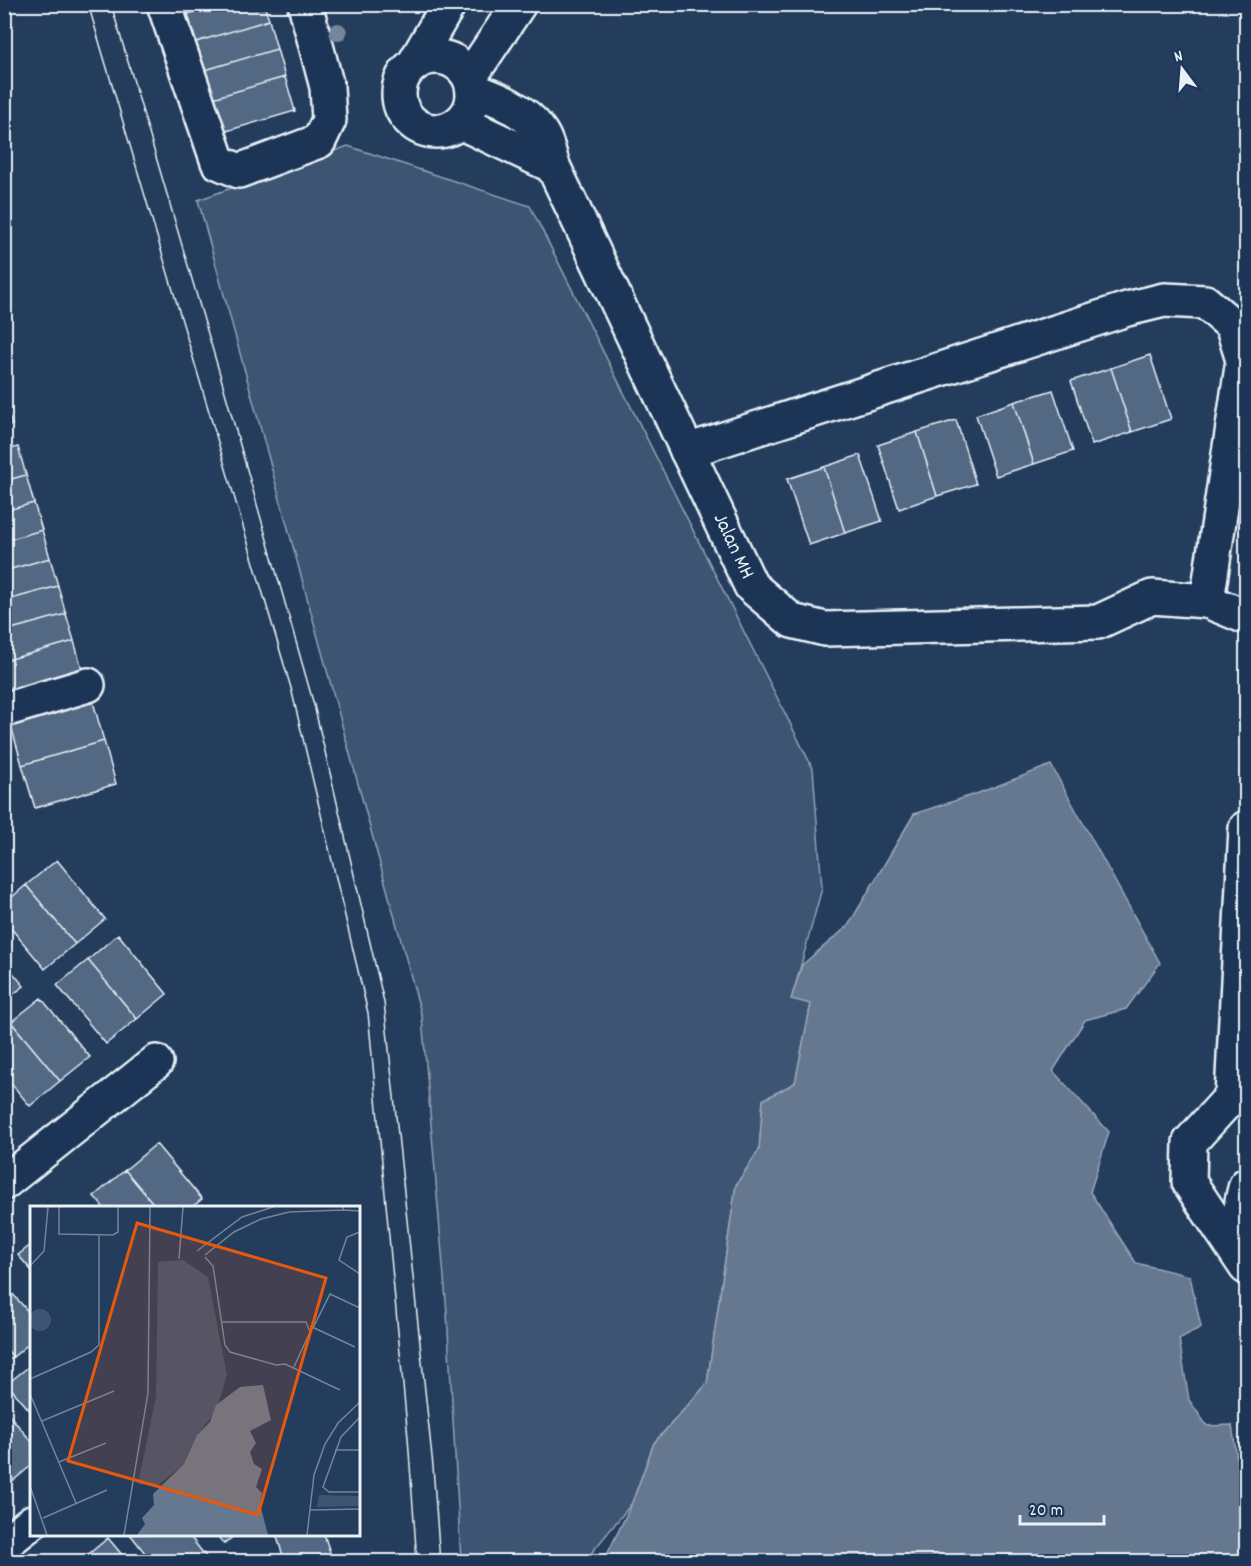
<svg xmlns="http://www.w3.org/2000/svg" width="1251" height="1566" viewBox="0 0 1251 1566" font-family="Dekko,sans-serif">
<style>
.green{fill:#3e5472;stroke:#93a2b5;stroke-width:1.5}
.water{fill:#657890;stroke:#99a8ba;stroke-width:1.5}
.building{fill:#536782;stroke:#e8f1f8;stroke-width:1.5}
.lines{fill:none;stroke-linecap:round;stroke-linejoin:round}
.minor-casing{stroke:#e8f1f8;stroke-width:38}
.minor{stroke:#1d3557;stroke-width:33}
.tram{stroke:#e8f1f8;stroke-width:1.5}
.tree{fill:#74869c}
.labels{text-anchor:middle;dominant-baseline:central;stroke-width:4.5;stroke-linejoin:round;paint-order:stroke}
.street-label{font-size:21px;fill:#e8f1f8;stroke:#1d3557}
.inset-road{fill:none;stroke:#73859b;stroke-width:1.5}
.view{fill:#e8590c;fill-opacity:0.15;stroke:#e8590c;stroke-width:3}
.inset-edge{fill:none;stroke:#e8f1f8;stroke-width:3}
</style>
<rect width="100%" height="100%" fill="#253d5d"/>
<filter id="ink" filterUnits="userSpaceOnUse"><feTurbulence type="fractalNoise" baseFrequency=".0167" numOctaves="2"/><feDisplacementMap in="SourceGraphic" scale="12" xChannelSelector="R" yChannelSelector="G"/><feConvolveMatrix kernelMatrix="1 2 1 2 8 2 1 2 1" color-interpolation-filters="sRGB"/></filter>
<g filter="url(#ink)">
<path class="green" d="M 348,146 L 530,206 L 813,769 L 822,888 L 792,998 L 811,1004 L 795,1083 L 763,1100 L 759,1150 L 736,1185 L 707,1384 L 654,1443 L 632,1503 L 585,1561 L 461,1561 L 447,1313 L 422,1017 L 198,200 Z"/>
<path class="water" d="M 1051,765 L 1160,963 L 1126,1009 L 1085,1020 L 1053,1071 L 1109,1132 L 1090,1192 L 1136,1263 L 1190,1276 L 1201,1327 L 1179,1339 L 1189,1400 L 1207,1426 L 1232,1425 L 1242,1493 L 1246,1503 L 1246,1561 L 604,1561 L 632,1503 L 654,1443 L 707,1384 L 736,1185 L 759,1150 L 763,1100 L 795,1083 L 811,1004 L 791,999 L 802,965 L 848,926 L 914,814 L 976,794 Z"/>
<path class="building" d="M 186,4 L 220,4 L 188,14 Z
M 220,4 L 264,4 L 269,20 L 196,42 L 188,14 Z
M 269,20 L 277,49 L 205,70 L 196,42 Z
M 277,49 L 285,77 L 213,98 L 205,70 Z
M 285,77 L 295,111 L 223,132 L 213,98 Z
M 1150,355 L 1171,419 L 1132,432 L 1111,368 Z
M 1111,368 L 1132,432 L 1092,445 L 1071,381 Z
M 1053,390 L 1073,451 L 1034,464 L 1014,402 Z
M 4,401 L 12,425 L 4,427 Z
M 1014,402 L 1034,464 L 996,476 L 976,415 Z
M 956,420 L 976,484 L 937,496 L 917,432 Z
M 917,432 L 937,496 L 899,509 L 878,445 Z
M 18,447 L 26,475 L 4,481 L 4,451 Z
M 860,455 L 882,521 L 845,533 L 824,467 Z
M 824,467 L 845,533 L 809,545 L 787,479 Z
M 26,475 L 34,503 L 4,511 L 4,481 Z
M 34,503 L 42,530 L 4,541 L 4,511 Z
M 42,530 L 50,558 L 4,571 L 4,541 Z
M 50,558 L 58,586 L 4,601 L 4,571 Z
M 58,586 L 66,614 L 4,631 L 4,601 Z
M 66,614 L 74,641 L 4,661 L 4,631 Z
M 74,641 L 82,669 L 4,692 L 4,661 Z
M 92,698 L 104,741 L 22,765 L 10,722 Z
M 1246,714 L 1246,754 L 1242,754 Z
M 104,741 L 116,784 L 35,808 L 22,765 Z
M 57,860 L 105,919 L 75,944 L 26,885 Z
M 26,885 L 75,944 L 45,969 L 4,920 L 4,904 Z
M 118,934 L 167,994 L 137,1019 L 88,960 Z
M 88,960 L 137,1019 L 106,1044 L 57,985 Z
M 4,962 L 24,986 L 4,1001 Z
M 41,998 L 90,1057 L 60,1081 L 11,1022 Z
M 11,1022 L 60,1081 L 30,1106 L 4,1075 L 4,1028 Z
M 156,1144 L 202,1199 L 191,1208 L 157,1208 L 125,1170 Z
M 125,1170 L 157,1208 L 104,1208 L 94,1196 Z
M 32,1244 L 32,1271 L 18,1255 Z
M 4,1284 L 32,1316 L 32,1341 L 13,1357 L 4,1346 Z
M 4,1346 L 13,1357 L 4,1364 Z
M 32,1364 L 32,1413 L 7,1384 Z
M 4,1409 L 32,1442 L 32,1465 L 9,1484 L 4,1479 Z
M 130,1534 L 188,1534 L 207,1558 L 203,1562 L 152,1562 Z
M 216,1534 L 236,1534 L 224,1544 Z
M 276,1534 L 324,1534 L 333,1562 L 285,1562 Z
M 108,1538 L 128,1562 L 79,1562 Z"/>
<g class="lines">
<defs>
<g id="minor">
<path d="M 164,4 L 218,162 L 239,171 L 319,141 L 329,120 L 327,87 L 305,4"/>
<circle cx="436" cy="94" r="37"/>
<path d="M 414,64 L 449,4"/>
<path d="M 470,77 L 519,4"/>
<path id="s1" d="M 473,90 C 496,98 524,109 539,130 C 547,140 549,154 553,166 L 751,586 L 792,621 L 825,629 L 1098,622 L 1152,597 L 1207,601 L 1246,617"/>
<path d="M 460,122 L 553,166"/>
<path d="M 687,451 L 1127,309 L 1164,300 L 1205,302 L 1232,325 L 1243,360 L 1207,601"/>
<path d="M 4,710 L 88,685"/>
<path d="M 1246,828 L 1232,1096 L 1190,1142 L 1189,1182 L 1246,1267"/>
<path d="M 4,1183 L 156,1062"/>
<path d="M 1246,1185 C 1242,1200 1237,1216 1246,1229"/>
<path d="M 4,1544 L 32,1522"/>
</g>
</defs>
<use href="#minor" class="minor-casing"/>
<use href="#minor" class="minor"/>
<path class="tram" d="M 88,4 L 291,688 L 368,1013 L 408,1438 L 417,1562
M 111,4 L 219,371 L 314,705 L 384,1002 L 433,1466 L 440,1562"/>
</g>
<circle class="tree" cx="338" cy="32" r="9"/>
</g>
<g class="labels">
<g class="street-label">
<text stroke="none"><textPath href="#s1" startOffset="538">Jalan MH</textPath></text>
</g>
</g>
<g transform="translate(30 1206)">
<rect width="330" height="330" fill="#253d5d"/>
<path d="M 153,54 L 178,71 L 197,169 L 186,205 L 167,229 L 154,258 L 127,280 L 108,278 L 126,190 L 128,56 ZM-1 114a11 11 0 1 1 22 0a11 11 0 1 1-22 0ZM 289,289 L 330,290 L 330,300 L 287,301 Z" fill="#3e5472"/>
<path d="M 233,179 L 241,214 L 220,225 L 226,237 L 220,246 L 224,258 L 232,263 L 226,281 L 232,287 L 230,298 L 238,329 L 107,329 L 115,318 L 112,312 L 124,299 L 123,288 L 154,258 L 167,229 L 180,216 L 186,199 L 210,181 Z" fill="#657890"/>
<path class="inset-road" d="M 29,1 L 29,28 L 83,29 L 88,26 L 88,1M 313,1 L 313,4 L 330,5M 330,26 L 317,31 L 309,54 L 330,68M 167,45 L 212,11 L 243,1M 175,49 L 204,26 L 231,13 L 259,6 L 313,4M 175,51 L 183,60 L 195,139 L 200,146 L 246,159 L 255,158 L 310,184M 149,53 L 153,1M 0,60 L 14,45 L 18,1M 191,116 L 276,116 L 280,126 L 264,161M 280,120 L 325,141M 283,122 L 300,88 L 330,102M 0,173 L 61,146 L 69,139 L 69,29M 0,188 L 46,297M 330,211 L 311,231 L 293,281 L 299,286 L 330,286M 12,215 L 84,185M 305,244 L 330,244M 29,256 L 76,237M 0,280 L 17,329M 280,304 L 330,303M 13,312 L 77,284M 94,329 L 118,187 L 120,1M 277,329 L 284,269 L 295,238 L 308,217 L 330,196"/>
<path class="view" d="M 107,17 L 296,72 L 228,309 L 38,255 Z"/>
<rect width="330" height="330" class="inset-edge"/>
</g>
<rect width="1251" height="1566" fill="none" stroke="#1d3557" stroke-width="24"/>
<rect x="12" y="12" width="1227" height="1542" fill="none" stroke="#e8f1f8" stroke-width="2" filter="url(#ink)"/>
<g transform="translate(1182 69) rotate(344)" stroke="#1d3557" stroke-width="4.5" paint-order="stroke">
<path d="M0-4.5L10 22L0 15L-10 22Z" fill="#e8f1f8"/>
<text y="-9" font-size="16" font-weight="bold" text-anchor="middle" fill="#e8f1f8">N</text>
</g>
<path d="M1020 1515v9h84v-9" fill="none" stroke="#e8f1f8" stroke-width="3"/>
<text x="1029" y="1515" font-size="18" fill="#e8f1f8" stroke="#1d3557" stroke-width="4.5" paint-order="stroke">20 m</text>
</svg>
